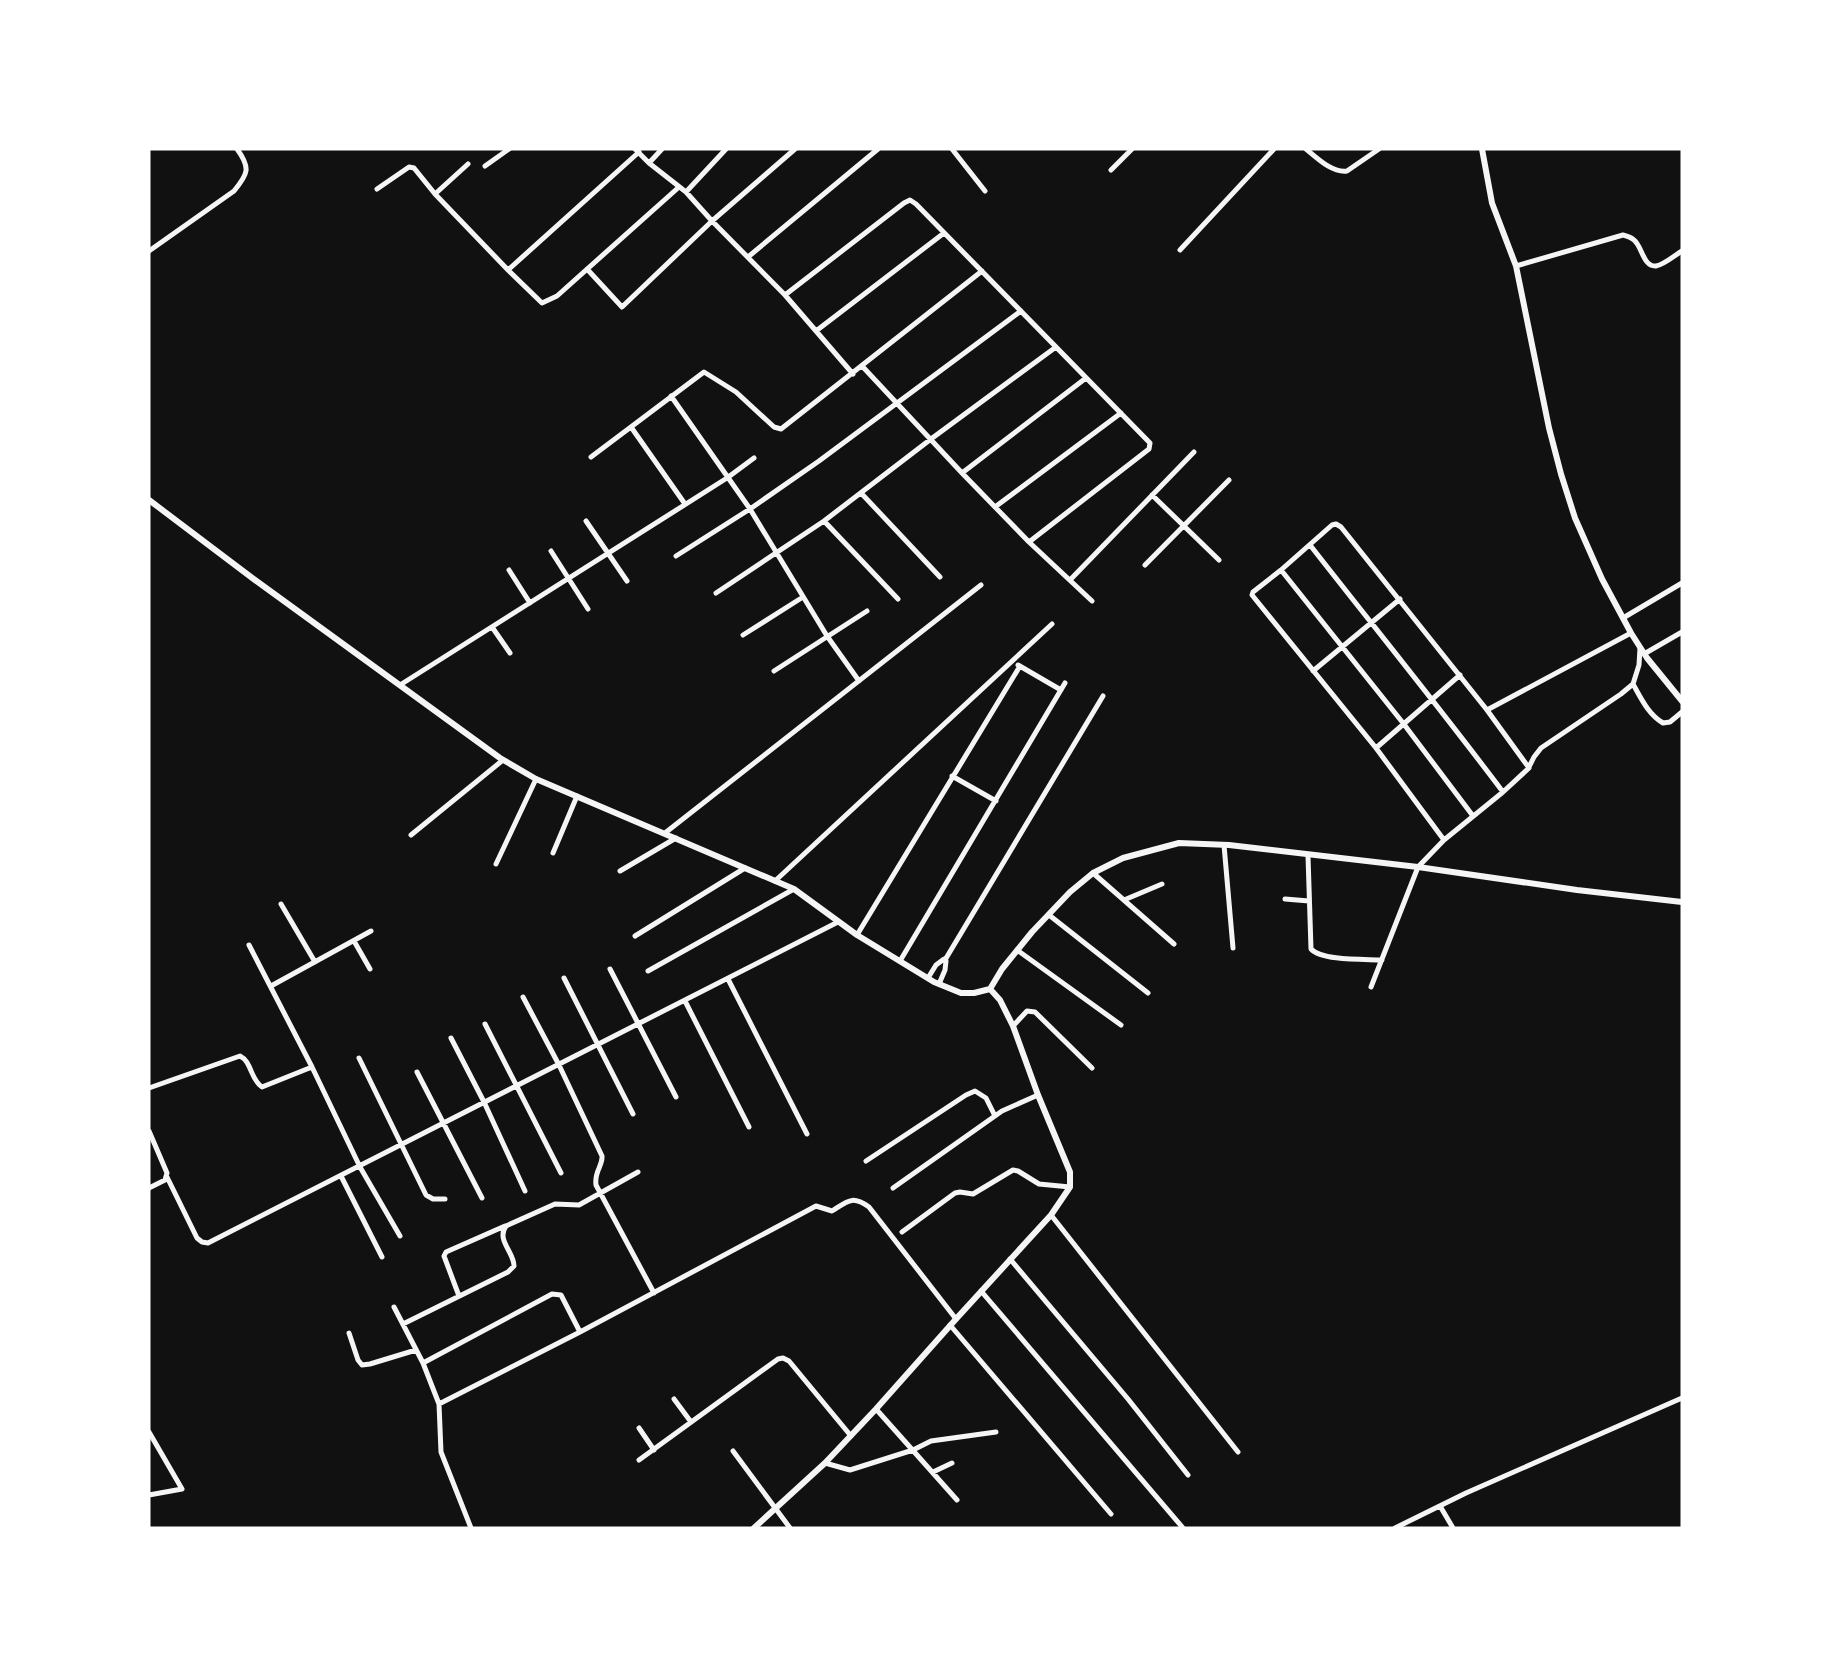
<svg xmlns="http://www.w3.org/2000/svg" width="1831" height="1677" viewBox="0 0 1831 1677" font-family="'Asap Condensed',sans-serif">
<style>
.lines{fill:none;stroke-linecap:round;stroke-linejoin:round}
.minor{stroke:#f5f5f5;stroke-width:5}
.tertiary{stroke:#f5f5f5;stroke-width:6}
</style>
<rect width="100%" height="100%" fill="#111"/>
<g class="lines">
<path class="minor" d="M 635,149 L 649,163 L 686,192 L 712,221 L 785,295 L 853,374
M 952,149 L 985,191
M 1306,149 C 1317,158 1332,173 1347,171 L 1379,149
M 649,163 L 662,149
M 485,166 L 509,149
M 1111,170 L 1132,149
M 377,189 L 409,167 L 414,168 L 435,194 L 508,270 L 639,152
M 686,192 L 726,149
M 435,194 L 468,164
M 1180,250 L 1274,149
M 149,251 L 234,191 C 248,174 251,168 237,149
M 748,257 L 878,149
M 1516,266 L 1623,235 C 1627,236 1631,237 1634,240 C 1642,246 1643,267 1656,266 C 1664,265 1675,255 1682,251
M 587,269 L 622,307 L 712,221 L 795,149
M 508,270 L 542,303 L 557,296 L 679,187
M 785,295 L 904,203 L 910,200 L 916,204 L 1150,443 L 1149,449 L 1029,542
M 816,331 L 944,233
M 862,366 L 962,473 L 1029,542 L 1092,601
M 671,396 L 750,509 L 827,636 L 859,681
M 631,427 L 685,504
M 591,457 L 704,372 L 736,392 L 774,427 L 781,429 L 982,271
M 962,473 L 1086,378
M 861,493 L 940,577
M 1152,495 L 1219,560
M 995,507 L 1121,413
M 586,521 L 627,581
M 824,521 L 898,599
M 1310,545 C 1374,627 1440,708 1503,792
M 551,551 L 588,609
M 676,556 L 750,509 L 819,461 L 1021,311
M 1145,565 L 1229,480
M 509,570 L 530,603
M 1281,570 L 1403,723 L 1473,816
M 1070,580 L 1194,452
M 716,593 L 824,521 L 931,439 L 1056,347
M 1623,618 L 1682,583
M 492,627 L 510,653
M 743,635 L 803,597
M 1644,654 L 1682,632
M 1018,665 L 1061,690
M 774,671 L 867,611
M 1313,671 L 1400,599
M 1633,684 C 1641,698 1648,714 1663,723 L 1670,722 L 1682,712
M 400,685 L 727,478 L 754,458
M 1487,710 L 1631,633
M 1376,748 L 1460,675
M 1529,767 L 1534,757 L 1541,748 L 1621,694 L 1633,684 L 1639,665 L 1640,648
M 952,776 L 996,801
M 665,833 L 981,585
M 411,835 L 503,760
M 1224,845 L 1233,948
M 553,853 L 577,796
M 1308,856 L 1311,949 C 1322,961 1365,959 1382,960
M 496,864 L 536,779
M 620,871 L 676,838
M 1093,873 L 1174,944
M 775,881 L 1052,624
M 1285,899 L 1309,901
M 1124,900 L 1162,884
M 281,904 L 315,962
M 1049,915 L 1148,993
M 857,935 L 1020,666
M 635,936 L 745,868
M 354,941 L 370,969
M 249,945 L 312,1067 L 360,1167 L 400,1236
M 1017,950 L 1121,1025
M 945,960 L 1103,696
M 900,961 L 1065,683
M 610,969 L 676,1097
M 648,971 L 794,889
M 564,978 L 633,1114
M 928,978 L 936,965 L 944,959 L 946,961 L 945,970 L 939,984
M 728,979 L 807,1134
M 271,986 L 371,931
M 1371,987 L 1418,867 L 1444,840 L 1503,792 L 1529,768 L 1487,710 L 1341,527 L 1336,524 L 1332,525 L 1281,570 L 1253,592 L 1252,595 L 1376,748 L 1444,840
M 523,997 L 559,1065 L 602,1156 C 603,1166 594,1171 596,1185 L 654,1293
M 685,1001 L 749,1127
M 485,1024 L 561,1173
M 1013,1026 L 1027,1011 L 1035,1012 L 1092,1068
M 451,1038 L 484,1102 L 525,1191
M 359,1058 L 426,1195 L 433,1199 L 445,1199
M 417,1072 L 482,1198
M 149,1088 L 240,1056 C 252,1062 250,1079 262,1087 L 312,1067
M 149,1131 L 167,1173 L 165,1180 L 149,1188
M 866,1161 L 966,1095 L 975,1091 L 986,1098 L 995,1116
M 341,1176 L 382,1257
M 167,1177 L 197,1238 L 202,1242 L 208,1243 L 838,922
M 893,1188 L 1002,1111 L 1038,1095
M 1051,1215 L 1238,1452
M 902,1232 L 955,1193 L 960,1192 L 973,1194 L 1013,1170 L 1018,1171 L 1039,1184 L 1070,1187
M 1010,1259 L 1128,1399 L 1188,1475
M 981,1291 L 1183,1528
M 459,1296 L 444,1256 L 446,1252 L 505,1226
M 394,1307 L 423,1363 L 439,1404 L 441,1452 L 471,1528
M 403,1324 L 508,1272 L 514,1266 C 514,1252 496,1240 506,1226 L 555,1204 L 579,1205 L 638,1172
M 950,1325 L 1111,1514
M 349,1333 L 358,1360 L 362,1365 L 370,1364 L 416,1350
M 423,1363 L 552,1294 L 561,1295 L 580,1332
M 674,1399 L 691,1422
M 439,1404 L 580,1332 L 816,1206 L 832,1211 C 848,1201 852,1195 869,1207 L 956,1319
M 876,1409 L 957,1500
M 639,1428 L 654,1450
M 149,1432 L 182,1489 L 149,1495
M 733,1451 L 790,1528
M 639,1460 L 778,1359 L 783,1358 L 789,1361 L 851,1436
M 825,1463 L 850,1470 L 913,1450 L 931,1441 L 996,1432
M 933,1472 L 952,1463
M 1440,1506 L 1453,1528
M 1395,1528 L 1466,1493 L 1682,1398"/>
<path class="tertiary" d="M 1482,149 L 1492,203 L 1516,266 L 1549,428 L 1561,474 L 1575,518 L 1602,579 L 1631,633 L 1647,658 L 1682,701
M 149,500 L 255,580 L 500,758 L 536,779 L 794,889 L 857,935 L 934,982 L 961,993 L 974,993 L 990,989 L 1002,969 L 1032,932 L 1070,892 L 1093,873 L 1123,858 L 1179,843 L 1229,845 L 1418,867 L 1577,890 L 1682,902
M 754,1528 L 825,1463 L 876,1409 L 956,1319 L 1051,1215 L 1070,1187 L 1070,1172 L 1038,1095 L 1013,1026 L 1000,1000 L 990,989"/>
</g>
<rect width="1831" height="1677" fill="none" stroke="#ffffff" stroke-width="301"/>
</svg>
